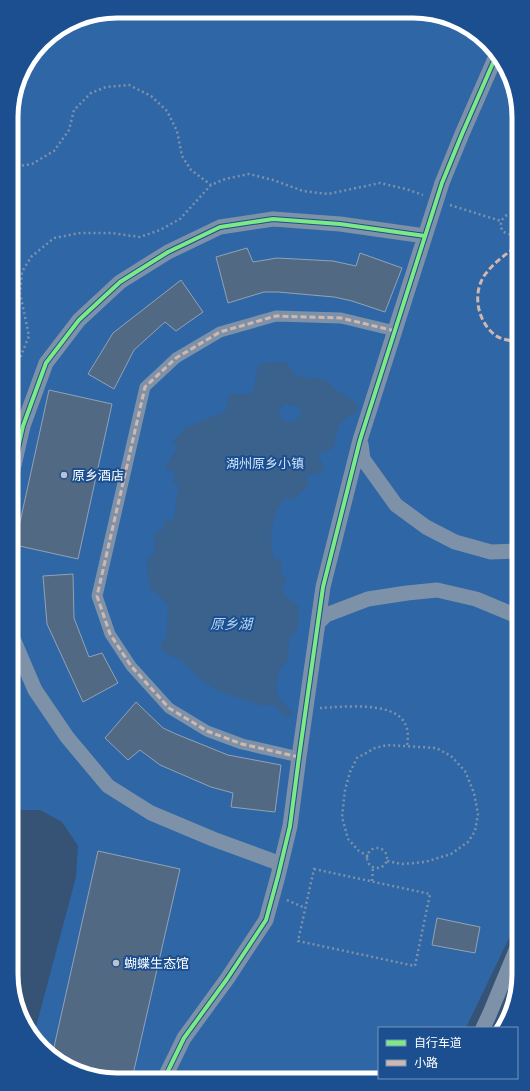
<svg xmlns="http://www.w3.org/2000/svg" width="530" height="1091" viewBox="0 0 530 1091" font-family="Lato,'Noto Sans SC',sans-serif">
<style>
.green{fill:#2f66a5}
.water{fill:#3b618d;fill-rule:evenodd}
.building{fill:#526984;stroke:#92a2b6}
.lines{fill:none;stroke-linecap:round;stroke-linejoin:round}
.path{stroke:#7d92a8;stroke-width:2.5;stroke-dasharray:2 3;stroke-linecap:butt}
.pedestrian{stroke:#7d92a8;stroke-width:11}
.minor{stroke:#7d92a8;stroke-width:15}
.quiet{stroke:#d1b7ad;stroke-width:3;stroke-dasharray:6 3;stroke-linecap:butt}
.cycleway-casing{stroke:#1b4f8f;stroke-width:6}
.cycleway{stroke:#7ce984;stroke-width:4}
.poi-dot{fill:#b9c2ce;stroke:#1b4f8f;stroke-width:1.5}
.labels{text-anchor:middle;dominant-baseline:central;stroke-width:4;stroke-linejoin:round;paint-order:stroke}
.park-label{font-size:13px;fill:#cfe3fa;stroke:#1b4f8f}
.poi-label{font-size:13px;fill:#fff;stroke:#1b4f8f;text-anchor:start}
.water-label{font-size:14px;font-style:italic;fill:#b5d3f5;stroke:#1b4f8f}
.rim{fill:none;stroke:#fff;stroke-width:5}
</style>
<rect width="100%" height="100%" fill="#365274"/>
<path class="green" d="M 117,11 L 434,13 L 483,37 L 513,83 L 519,117 L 519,911 L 509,938 L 466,1028 L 379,1028 L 379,1078 L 425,1078 L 413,1080 L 103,1079 L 47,1054 L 34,1034 L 76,877 L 78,846 L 62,822 L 40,810 L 11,810 L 12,103 L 22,70 L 47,37 L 77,19 Z"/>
<path class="water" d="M 285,362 L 296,376 L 326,380 L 333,388 L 358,404 L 356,414 C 336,419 338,430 334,448 L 318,455 L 325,470 L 305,477 L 310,484 L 291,501 L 286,497 C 270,517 269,535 274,559 L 281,559 L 281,571 L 287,584 L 281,586 L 286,596 L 299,607 L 299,619 L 296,631 L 289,640 L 288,659 L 279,671 L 276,687 L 278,697 L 293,714 L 285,716 L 273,704 L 263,706 L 219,691 L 201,680 L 183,661 L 168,655 L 160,646 L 167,635 L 168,605 L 159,595 L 150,589 L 146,558 L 154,555 L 155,532 L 163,530 L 165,519 L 173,521 L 179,485 L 173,483 L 175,472 L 165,468 L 178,447 L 172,443 L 185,428 L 226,411 L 229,394 L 252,394 L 259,364 ZM 285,404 L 297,406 L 302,415 L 294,422 L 283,421 L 279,411 Z"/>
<path class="building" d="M 247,248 L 253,262 L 277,258 L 333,261 L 356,266 L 360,253 L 402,268 L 385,312 L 352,301 L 334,297 L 278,292 L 264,292 L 228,303 L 216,257 Z
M 181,280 L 203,312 L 176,331 L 165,322 L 134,350 L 114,389 L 88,374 L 113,333 Z
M 49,390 L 112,404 L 78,559 L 15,545 Z
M 73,574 L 74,618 L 89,657 L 102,653 L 118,683 L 83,702 L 47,624 L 43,576 Z
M 136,702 L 163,728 L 176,734 L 228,755 L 281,765 L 275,812 L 231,807 L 233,793 L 211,787 L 160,765 L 140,750 L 128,760 L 105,738 Z
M 98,851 L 180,869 L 132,1079 L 103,1079 L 52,1056 Z
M 437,918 L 480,927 L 475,953 L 432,945 Z"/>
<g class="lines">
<path class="path" d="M 12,167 L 32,164 L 54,151 L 69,130 L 74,110 L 91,93 L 106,87 L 129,85 L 151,96 L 167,111 L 177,131 L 182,156 L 191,170 L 211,185
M 450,205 L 501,221
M 519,230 C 516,234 512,235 508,234 C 492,229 506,204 519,219
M 12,369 L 18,363 L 29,336 L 20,293 L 22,272 L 31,257 L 54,238 L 80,233 L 111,233 L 140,237 L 160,230 L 180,219 L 211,185 L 225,179 L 249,174 L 273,180 L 303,191 L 328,194 L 380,183 L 406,189 L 423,195
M 320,708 C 341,707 392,701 404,722 C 409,729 408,738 407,746
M367 858a10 10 0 1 1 20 0a10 10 0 1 1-20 0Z
M 368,856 L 359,851 L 348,839 L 342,817 L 345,790 L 350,772 L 357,758 L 375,748 L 387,745 L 436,748 L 451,756 L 465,771 L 474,793 L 478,814 L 475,831 L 468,842 L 451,854 L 425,862 L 402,864 L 387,861
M 314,869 L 430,894 L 415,966 L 298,941 Z
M 372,881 L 373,867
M 287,900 L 305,908"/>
<path class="pedestrian" d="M 299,757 L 242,744 L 207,731 L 169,708 L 131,666 L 110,634 L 97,596 L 145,387 L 176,358 L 220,332 L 276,316 L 341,318 L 395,331"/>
<path class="minor" d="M 361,444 L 363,459 L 396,505 L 426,527 L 455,542 L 491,552 L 519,551
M 12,474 L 23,426 L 46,363 L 79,320 L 120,282 L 168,252 L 220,227 L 273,219 L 340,224 L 425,236
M 318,623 L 326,615 L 368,599 L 407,593 L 437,590 L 476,599 L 519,617
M 11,634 L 35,690 L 67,737 L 108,786 L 151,813 L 213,839 L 281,864
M 483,1028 L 490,1013 L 519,943
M 164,1079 L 184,1038 L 227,979 L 266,920 L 278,876 L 290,826 L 299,757 L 323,587 L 360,440 L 442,183 L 462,134 L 496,56"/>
<path class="quiet" d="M 519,341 C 512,341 501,340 495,335 C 478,322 472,295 484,276 C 493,263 506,254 519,245
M 299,757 L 242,744 L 207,731 L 169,708 L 131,666 L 110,634 L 97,596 L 145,387 L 176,358 L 220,332 L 276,316 L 341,318 L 395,331"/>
<defs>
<path id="cycleway" d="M 12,474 L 23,426 L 46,363 L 79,320 L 120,282 L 168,252 L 220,227 L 273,219 L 340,224 L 425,236
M 164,1079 L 184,1038 L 227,979 L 266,920 L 278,876 L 290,826 L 299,757 L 323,587 L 360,440 L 442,183 L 462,134 L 496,56"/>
</defs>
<use href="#cycleway" class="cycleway-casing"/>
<use href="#cycleway" class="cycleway"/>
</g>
<g class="poi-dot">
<circle cx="64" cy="475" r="4"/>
<circle cx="116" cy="963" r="4"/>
</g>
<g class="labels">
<g class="park-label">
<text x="265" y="463">湖州原乡小镇</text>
</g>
<g class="poi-label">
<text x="72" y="475">原乡酒店</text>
<text x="124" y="963">蝴蝶生态馆</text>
</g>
<g class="water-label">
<text x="231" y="623">原乡湖</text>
</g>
</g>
<path d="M0 0H530V1091H0ZM117 18H413A99 99 0 0 1 512 117V974A99 99 0 0 1 413 1073H117A99 99 0 0 1 18 974V117A99 99 0 0 1 117 18Z" fill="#1b4f8f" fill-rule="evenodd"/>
<path class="rim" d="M117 18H413A99 99 0 0 1 512 117V974A99 99 0 0 1 413 1073H117A99 99 0 0 1 18 974V117A99 99 0 0 1 117 18Z"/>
<rect x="378" y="1027" width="140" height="52" fill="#1b4f8f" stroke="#7695bc"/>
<rect x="386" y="1040" width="20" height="6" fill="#7ce984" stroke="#7695bc"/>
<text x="414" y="1047" font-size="12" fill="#ffffff">自行车道</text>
<rect x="386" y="1060" width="20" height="6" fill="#d1b7ad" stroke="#7695bc"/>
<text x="414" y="1067" font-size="12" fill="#ffffff">小路</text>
</svg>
